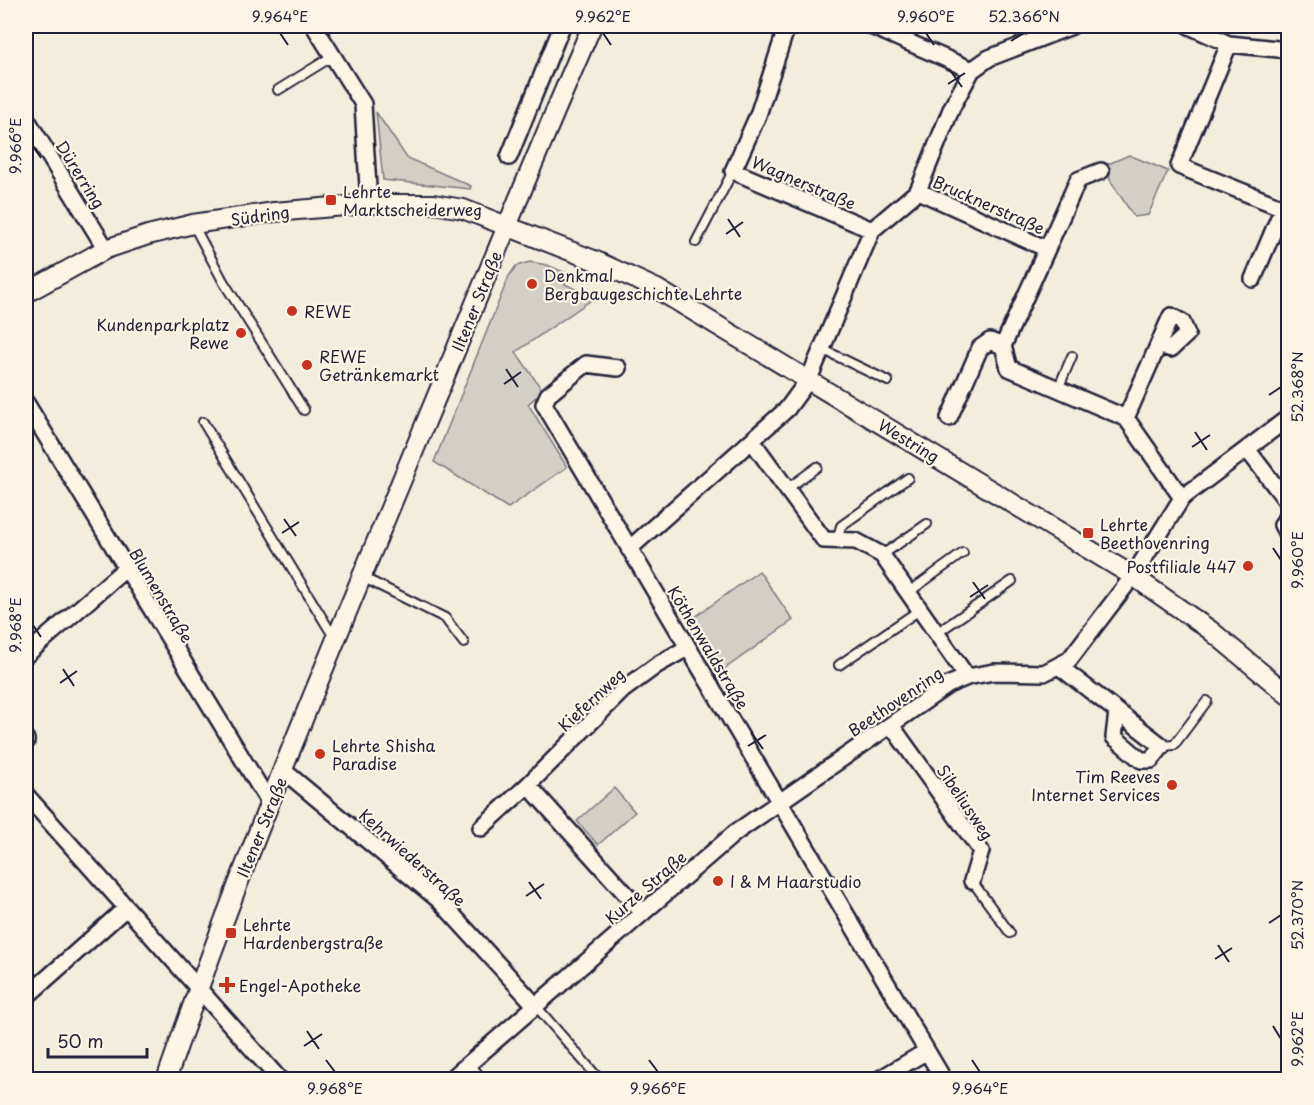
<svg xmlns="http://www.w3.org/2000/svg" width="1314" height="1105" viewBox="0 0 1314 1105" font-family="'Playpen Sans',sans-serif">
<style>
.green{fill:#d4cfc6;stroke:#7b7880;stroke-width:1.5}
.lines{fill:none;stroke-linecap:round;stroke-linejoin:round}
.service-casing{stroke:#22223b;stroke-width:12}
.minor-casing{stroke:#22223b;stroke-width:20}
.tertiary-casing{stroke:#22223b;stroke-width:22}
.service{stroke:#fcf5e5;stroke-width:8}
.minor{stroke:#fcf5e5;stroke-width:15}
.tertiary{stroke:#fcf5e5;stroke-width:18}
.ticks{fill:none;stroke:#22223b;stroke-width:2}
.poi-dot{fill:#c8321e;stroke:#fcf5e5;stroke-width:2}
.labels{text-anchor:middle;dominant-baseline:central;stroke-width:4.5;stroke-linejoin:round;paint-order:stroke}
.street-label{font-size:16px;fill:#22223b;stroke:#fcf5e5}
.poi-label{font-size:16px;fill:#22223b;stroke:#fcf5e5;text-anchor:start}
.neatline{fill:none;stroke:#22223b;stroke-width:2}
.ticks-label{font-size:15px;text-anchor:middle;fill:#22223b}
</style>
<rect width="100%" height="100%" fill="#f3edde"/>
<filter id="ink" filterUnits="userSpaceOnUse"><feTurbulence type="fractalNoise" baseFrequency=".0167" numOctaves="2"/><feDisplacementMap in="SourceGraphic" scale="12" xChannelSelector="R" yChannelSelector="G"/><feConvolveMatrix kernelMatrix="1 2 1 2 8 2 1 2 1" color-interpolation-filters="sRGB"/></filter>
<g filter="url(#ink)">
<path class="green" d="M 376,112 L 407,158 L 471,186 L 470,189 L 383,180 Z
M 1129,155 L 1168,171 L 1148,215 L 1134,217 L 1110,180 L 1108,164 Z
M 530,262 L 547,265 L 568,274 L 565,284 L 594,298 L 516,352 L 543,391 L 528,404 L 567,467 L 508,508 L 434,462 L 509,276 L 516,266 Z
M 759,571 L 793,620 L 723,670 L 691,620 Z
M 614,788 L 635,812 L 598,845 L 577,821 Z"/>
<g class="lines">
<defs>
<path id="service" d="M 278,90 L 333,56
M 193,224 L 223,281 L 304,410
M 696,242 L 733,171
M 822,349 L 888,381
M 1058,389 L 1072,356
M 203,422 L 335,639
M 787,489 L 817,467
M 837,540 L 841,526 L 908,478
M 882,555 L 927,524
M 362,577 L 445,618 L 464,643
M 909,592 L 963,553
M 937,633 L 1012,581
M 839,665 L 921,609
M 1162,746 L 1174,745 L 1207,701
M 972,881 L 1010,933
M 535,1005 L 600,1080
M 469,1063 L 483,1080"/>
<path id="minor" d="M 314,26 L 363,104 L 369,204
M 787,26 L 758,115 L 733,171 L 872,230
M 871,26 L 972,70
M 1189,26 L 1229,44 L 1288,50
M 1229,44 L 1179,166 L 1283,208 L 1253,279
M 26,118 L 106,249
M 509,157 L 562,26
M 918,191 L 1047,249 L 1003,346 L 1009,368 L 1126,418 L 1182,498
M 1047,249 L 1078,180 L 1101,171
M 618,368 L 586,364 L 548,395 L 544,404 L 944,1080
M 26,403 L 270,804
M 949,418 L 980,348 L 990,341 L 1003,346
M 1126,418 L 1171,316 L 1182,322 L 1187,334 L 1171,349 L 1159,345
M 752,441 L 824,540 L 856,541 L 882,555 L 967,677
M 1247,449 L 1288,503
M 1288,514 L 1282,525 L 1288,536
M 629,549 L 787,409 L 809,379 L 872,230 L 918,191 L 952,107 L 972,70 L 989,58 L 1072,26
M 26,655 L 125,569
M 1060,667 L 1162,746 L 1151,760 L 1141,760 L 1114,737 L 1117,712
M 891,725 L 981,851 L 972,881
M 26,739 L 26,742
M 284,771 L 440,901 L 535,1005
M 528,785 L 643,913
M 26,795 L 280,1080
M 481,828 L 528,785 L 623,690 L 657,665 L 687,648
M 26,997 L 126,908
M 450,1080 L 735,833 L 948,685 L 967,677 L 994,672 L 1044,673 L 1069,660 L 1133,576 L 1182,498 L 1288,418
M 878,1080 L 927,1051"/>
<path id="tertiary" d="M 26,293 L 106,249 L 148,235 L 193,224 L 274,212 L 369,204 L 433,204 L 463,209 L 596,261 L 657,289 L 1133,576 L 1210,630 L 1288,695
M 166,1080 C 240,867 327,660 413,453 C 473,310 530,167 592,26"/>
</defs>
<use href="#service" class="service-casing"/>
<use href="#minor" class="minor-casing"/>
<use href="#tertiary" class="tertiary-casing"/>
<use href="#service" class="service"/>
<use href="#minor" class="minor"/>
<use href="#tertiary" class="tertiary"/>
</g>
</g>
<path class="ticks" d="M 280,33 L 288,45M 603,33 L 611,45M 926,33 L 934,45M 1011,41 L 1024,33M 950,70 L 962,87M 948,84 L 965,73M 33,146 L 41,158M 728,219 L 740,237M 726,234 L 743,222M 506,369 L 518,387M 504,384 L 521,372M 1269,395 L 1281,387M 1195,432 L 1207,450M 1192,447 L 1210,435M 284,519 L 296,536M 282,533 L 299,522M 1273,548 L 1281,560M 973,582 L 985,599M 970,597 L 988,585M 33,625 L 41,637M 63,669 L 74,686M 60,683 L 77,671M 751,732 L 763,749M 748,746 L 766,735M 529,882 L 541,899M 526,896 L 544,884M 1269,923 L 1281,915M 1218,945 L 1229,962M 1215,959 L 1232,948M 1273,1026 L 1281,1039M 307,1031 L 319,1049M 304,1046 L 322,1034M 326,1060 L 335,1072M 649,1060 L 658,1072M 972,1060 L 980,1072"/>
<g class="poi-dot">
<rect x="325" y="194" width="12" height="12" rx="3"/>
<circle cx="532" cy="284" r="6"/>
<circle cx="292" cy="311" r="6"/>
<circle cx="241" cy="333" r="6"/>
<circle cx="307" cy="365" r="6"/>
<rect x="1082" y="527" width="12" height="12" rx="3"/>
<circle cx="1248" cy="566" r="6"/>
<circle cx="320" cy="754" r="6"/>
<circle cx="1172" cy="785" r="6"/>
<circle cx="718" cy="881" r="6"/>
<rect x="225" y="927" width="12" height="12" rx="3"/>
<path d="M224 976h6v6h6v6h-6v6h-6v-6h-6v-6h6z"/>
</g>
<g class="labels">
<g class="street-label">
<text transform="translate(81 174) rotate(58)">Dürerring</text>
<text transform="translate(804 182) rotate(23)">Wagnerstraße</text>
<text transform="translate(989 204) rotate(24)">Brucknerstraße</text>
<text transform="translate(260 215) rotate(-8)">Südring</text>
<text transform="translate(476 301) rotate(-68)">Iltener Straße</text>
<text transform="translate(909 440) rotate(31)">Westring</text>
<text transform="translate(162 595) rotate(59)">Blumenstraße</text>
<text transform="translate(709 647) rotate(59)">Köthenwaldstraße</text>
<text transform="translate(591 699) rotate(-43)">Kiefernweg</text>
<text transform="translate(895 701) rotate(-34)">Beethovenring</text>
<text transform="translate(966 802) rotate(56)">Sibeliusweg</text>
<text transform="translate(261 827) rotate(-68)">Iltener Straße</text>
<text transform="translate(413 857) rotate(42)">Kehrwiederstraße</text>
<text transform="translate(645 887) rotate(-41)">Kurze Straße</text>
</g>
<g class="poi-label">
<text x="343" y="191">Lehrte<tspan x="343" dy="18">Marktscheiderweg</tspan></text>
<text x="544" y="275">Denkmal<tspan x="544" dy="18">Bergbaugeschichte Lehrte</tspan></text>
<text x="304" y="311">REWE</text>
<text x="229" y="324" text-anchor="end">Kundenparkplatz<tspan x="229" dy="18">Rewe</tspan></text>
<text x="319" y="356">REWE<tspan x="319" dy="18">Getränkemarkt</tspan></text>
<text x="1100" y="524">Lehrte<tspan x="1100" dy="18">Beethovenring</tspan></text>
<text x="1236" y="566" text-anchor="end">Postfiliale 447</text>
<text x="332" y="745">Lehrte Shisha<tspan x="332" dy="18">Paradise</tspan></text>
<text x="1160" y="776" text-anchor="end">Tim Reeves<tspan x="1160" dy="18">Internet Services</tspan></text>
<text x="730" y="881">I &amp; M Haarstudio</text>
<text x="243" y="924">Lehrte<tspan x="243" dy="18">Hardenbergstraße</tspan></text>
<text x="239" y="985">Engel-Apotheke</text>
</g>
</g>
<rect width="1314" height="1105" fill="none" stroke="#fcf5e5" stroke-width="66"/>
<path d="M48 1048v9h99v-9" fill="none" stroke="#22223b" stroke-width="3"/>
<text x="57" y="1048" font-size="18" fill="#22223b" stroke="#fcf5e5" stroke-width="4.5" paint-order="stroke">50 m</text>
<rect x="33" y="33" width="1248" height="1039" class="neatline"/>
<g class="ticks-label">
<text x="280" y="22">9.964°E</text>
<text x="603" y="22">9.962°E</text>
<text x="926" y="22">9.960°E</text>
<text x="1024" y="22">52.366°N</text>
<text transform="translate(16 146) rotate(-90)" y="5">9.966°E</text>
<text transform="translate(1298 387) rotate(-90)" y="5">52.368°N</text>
<text transform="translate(1298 560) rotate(-90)" y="5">9.960°E</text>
<text transform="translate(16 625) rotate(-90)" y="5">9.968°E</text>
<text transform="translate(1298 915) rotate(-90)" y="5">52.370°N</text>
<text transform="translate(1298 1039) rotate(-90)" y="5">9.962°E</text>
<text x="335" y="1094">9.968°E</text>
<text x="658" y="1094">9.966°E</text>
<text x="980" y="1094">9.964°E</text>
</g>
</svg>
